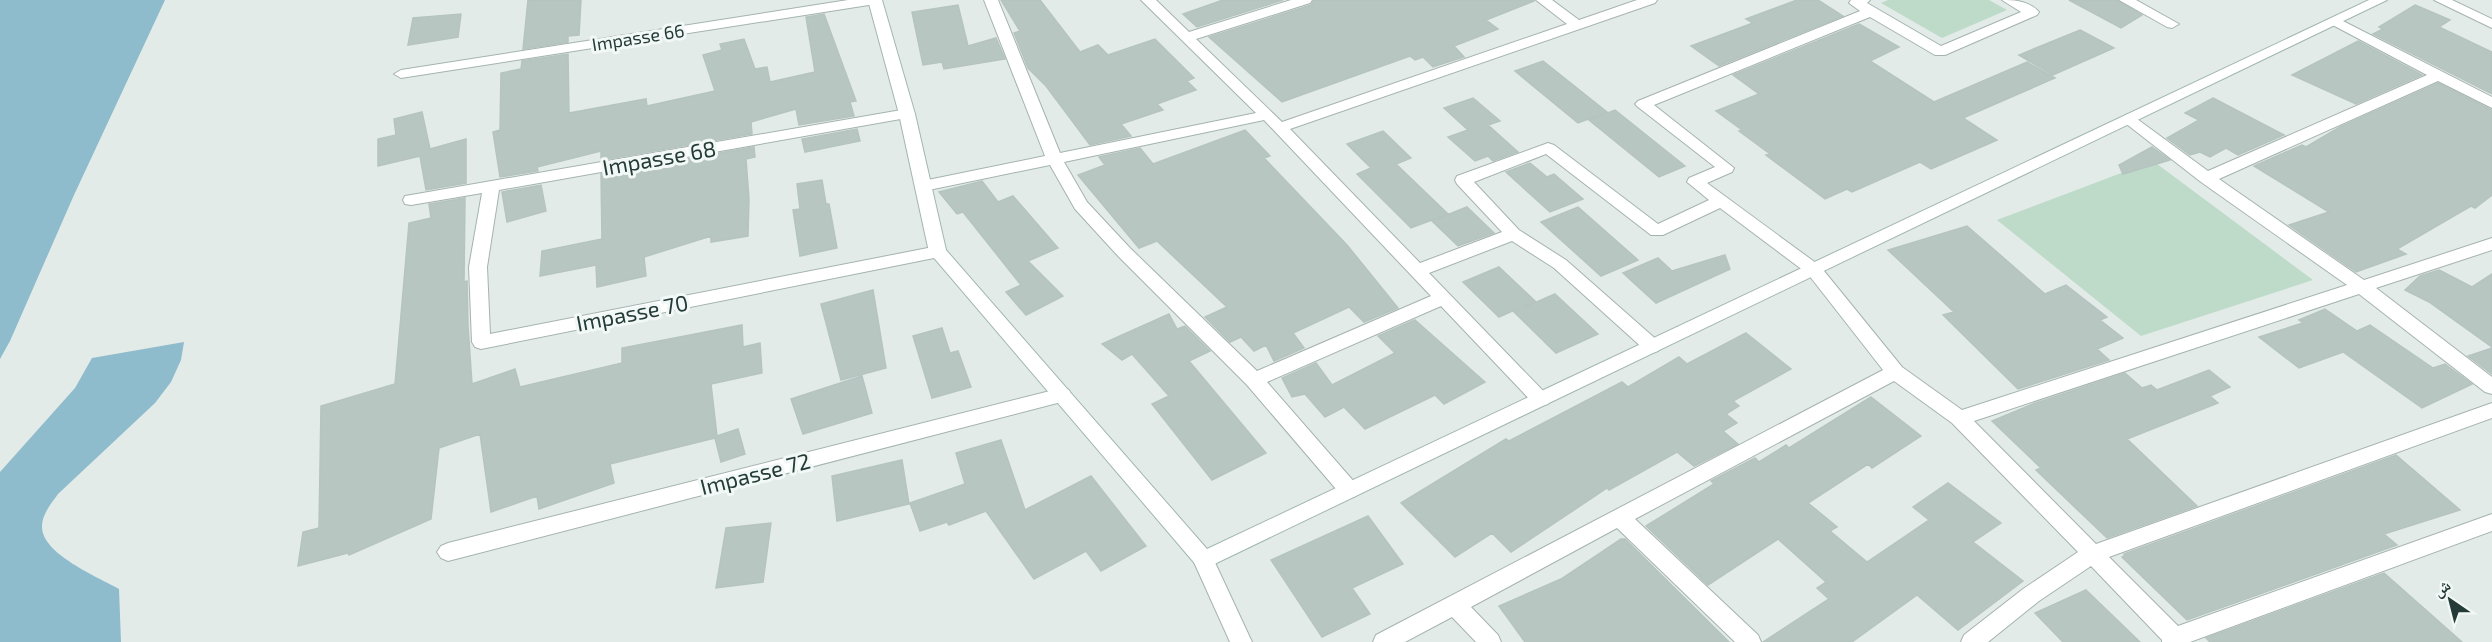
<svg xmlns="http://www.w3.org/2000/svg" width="2492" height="642" viewBox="0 0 2492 642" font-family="'Exo 2','Noto Naskh Arabic',sans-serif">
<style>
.green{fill:#bddbc8}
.water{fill:#8ebccc}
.building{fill:#b8c6c1;stroke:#b5c4c0;stroke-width:1.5}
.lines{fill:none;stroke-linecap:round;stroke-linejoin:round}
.street-casing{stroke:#a5b3af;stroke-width:2}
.secondary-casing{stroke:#a2b6b1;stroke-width:2}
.street{fill:#fff;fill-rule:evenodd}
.secondary{fill:#fff;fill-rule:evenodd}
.labels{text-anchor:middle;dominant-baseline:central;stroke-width:6;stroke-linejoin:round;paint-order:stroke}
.far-street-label{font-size:18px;fill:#243b37;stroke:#f2f8f6}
.street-label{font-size:22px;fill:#243b37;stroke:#f2f8f6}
</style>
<rect width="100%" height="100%" fill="#e2ebe8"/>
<path class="green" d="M 1888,0 L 1989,0 L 2007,10 L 1942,38 L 1881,3 Z
M 2153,161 L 2313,280 L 2141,336 L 1997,220 Z"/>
<path class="water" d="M 0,0 L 165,0 L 74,195 L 10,341 L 0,359 Z
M 184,342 L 181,360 L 171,382 L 155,403 L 58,494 C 51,504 42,514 42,527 C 42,554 98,577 119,589 L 121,642 L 0,642 L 0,472 L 75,388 L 92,358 Z"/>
<path class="building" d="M 528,0 L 581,0 L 579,35 L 568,36 L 568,42 L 523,49 Z
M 1001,0 L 1040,0 L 1080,52 L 1098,45 L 1108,55 L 1155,39 L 1194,78 L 1187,81 L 1196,90 L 1157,104 L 1163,110 L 1121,124 L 1131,136 L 1090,145 L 1046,86 L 1028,68 L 1014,33 L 1020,31 Z
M 1223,0 L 1283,0 L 1197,27 L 1183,14 Z
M 1314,0 L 1534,0 L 1534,1 L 1486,20 L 1498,29 L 1454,46 L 1464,57 L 1433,67 L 1423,57 L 1415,60 L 1410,56 L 1282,102 L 1209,37 L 1311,5 Z
M 1797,0 L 1818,0 L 1843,16 L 1719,66 L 1691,46 L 1753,23 L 1746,19 Z
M 2069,0 L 2117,0 L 2142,15 L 2121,28 Z
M 958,5 L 968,46 L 996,38 L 1005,59 L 944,69 L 942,62 L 923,65 L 912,12 Z
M 2415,5 L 2450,20 L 2439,27 L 2492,52 L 2492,94 L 2373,34 L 2383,29 L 2379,27 Z
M 461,14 L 458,37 L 408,45 L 413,18 Z
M 824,14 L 856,101 L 850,102 L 854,116 L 799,125 L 796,109 L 751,122 L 752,134 L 601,160 L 601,151 L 537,167 L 538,171 L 500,177 L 493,132 L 500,130 L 501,73 L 521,69 L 522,61 L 568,54 L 569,113 L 646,99 L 647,106 L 715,91 L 703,55 L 722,50 L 720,44 L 744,39 L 755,69 L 767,67 L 770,82 L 815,72 L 806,17 Z
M 1859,24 L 1899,47 L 1870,61 L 1934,102 L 2027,62 L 2055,78 L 1963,118 L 1997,140 L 1931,169 L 1920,162 L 1852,192 L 1847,189 L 1825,199 L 1766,155 L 1770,154 L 1739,131 L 1742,130 L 1716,111 L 1759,94 L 1733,75 Z
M 2080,30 L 2114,48 L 2053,75 L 2019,55 Z
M 2358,41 L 2422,75 L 2356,104 L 2292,75 Z
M 1543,61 L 1607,112 L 1578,123 L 1515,71 Z
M 2438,83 L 2492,110 L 2492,195 L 2475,208 L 2471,206 L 2397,249 L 2406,254 L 2356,272 L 2289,225 L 2329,212 L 2254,166 L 2302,145 L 2306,147 L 2340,127 Z
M 1473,98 L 1500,121 L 1488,125 L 1518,152 L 1493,161 L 1488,156 L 1475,161 L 1448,137 L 1468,130 L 1444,108 Z
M 2213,98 L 2284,135 L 2238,155 L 2226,148 L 2210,157 L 2200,152 L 2190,155 L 2167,138 L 2199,120 L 2185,113 Z
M 1615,110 L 1685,166 L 1659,177 L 1589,120 Z
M 422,112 L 430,149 L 466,139 L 466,183 L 426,190 L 420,156 L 378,166 L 378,139 L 396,135 L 394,119 Z
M 857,129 L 860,141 L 805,152 L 802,139 Z
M 1245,130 L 1270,156 L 1264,158 L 1347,245 L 1398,308 L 1364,322 L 1349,307 L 1293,333 L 1304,348 L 1274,361 L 1266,345 L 1254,351 L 1241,337 L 1230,342 L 1205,317 L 1227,307 L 1157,241 L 1139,248 L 1078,175 L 1105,165 L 1099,157 L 1140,148 L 1153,164 Z
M 1383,131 L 1411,158 L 1396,164 L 1448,214 L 1411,228 L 1357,174 L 1371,168 L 1347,144 Z
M 754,147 L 755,157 L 746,159 L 749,199 L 748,236 L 711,242 L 711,236 L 644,257 L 646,276 L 597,287 L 596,265 L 540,276 L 542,251 L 602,239 L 601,174 Z
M 2152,147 L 2170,160 L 2123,174 L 2119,165 Z
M 1530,163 L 1547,177 L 1554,174 L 1583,199 L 1550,212 L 1506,172 Z
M 822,180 L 826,204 L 829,204 L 837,248 L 800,256 L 793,210 L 800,209 L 797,184 Z
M 982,181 L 998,202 L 1013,196 L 1058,248 L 1028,261 L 1063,296 L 1026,315 L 1006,292 L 1021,285 L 963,212 L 957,214 L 939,192 Z
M 541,185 L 546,211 L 507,222 L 502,192 Z
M 465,198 L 464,282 L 467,281 L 468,326 L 472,384 L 515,369 L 520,387 L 622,363 L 622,348 L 742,325 L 743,347 L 760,343 L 762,373 L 711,384 L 717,436 L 738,429 L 745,454 L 721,462 L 715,438 L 610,464 L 614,483 L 539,509 L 537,496 L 491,512 L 480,434 L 439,448 L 431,519 L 349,555 L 348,553 L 298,566 L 303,532 L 319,528 L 321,406 L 395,384 L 409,223 L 431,218 L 429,204 Z
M 1467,207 L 1494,233 L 1458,246 L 1432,221 Z
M 1578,207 L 1638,260 L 1601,276 L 1541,222 Z
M 1967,226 L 2045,294 L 2066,285 L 2107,317 L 2100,320 L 2123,338 L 2097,349 L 2109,360 L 2018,389 L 1943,315 L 1954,312 L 1888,250 Z
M 1725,255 L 1730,269 L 1656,303 L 1623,273 L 1658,258 L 1672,271 Z
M 1499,267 L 1535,301 L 1499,317 L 1463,282 Z
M 2439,270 L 2472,287 L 2492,274 L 2492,347 L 2429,302 L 2405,290 L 2420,276 Z
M 873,290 L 886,368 L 841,380 L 821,304 Z
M 1555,294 L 1598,334 L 1556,353 L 1514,312 Z
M 2325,309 L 2357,331 L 2370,325 L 2433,368 L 2445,364 L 2472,384 L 2422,408 L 2343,352 L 2299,368 L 2259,337 L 2303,323 L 2299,320 Z
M 1169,314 L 1177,329 L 1185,326 L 1210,351 L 1189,361 L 1266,453 L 1212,480 L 1152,404 L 1169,396 L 1132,354 L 1122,360 L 1102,344 Z
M 1415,320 L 1485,382 L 1444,404 L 1435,395 L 1365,429 L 1344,407 L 1325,417 L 1305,394 L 1292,397 L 1282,378 L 1316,363 L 1332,385 L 1395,353 L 1378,336 Z
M 942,328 L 950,353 L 958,351 L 971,387 L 932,398 L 913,336 Z
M 1746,333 L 1791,369 L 1733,401 L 1739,406 L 1726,414 L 1737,423 L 1723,431 L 1738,444 L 1694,466 L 1677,452 L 1609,490 L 1607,488 L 1511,552 L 1492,533 L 1455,557 L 1401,503 L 1506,439 L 1509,441 L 1622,382 L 1628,387 L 1679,357 L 1687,364 Z
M 2492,348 L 2492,374 L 2468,356 Z
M 2209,370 L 2230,387 L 2210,396 L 2218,403 L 2127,439 L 2197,506 L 2107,538 L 2036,470 L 2041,468 L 1992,421 L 2033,404 L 2125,373 L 2142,388 L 2151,385 L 2157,390 Z
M 862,376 L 872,413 L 803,434 L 791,399 Z
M 1871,397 L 1921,436 L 1872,468 L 1868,464 L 1808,503 L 1837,527 L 1830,531 L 1867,562 L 1929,520 L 1913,507 L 1948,483 L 2001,523 L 1973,542 L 2023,581 L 1958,630 L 1917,595 L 1852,642 L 1763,642 L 1829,599 L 1817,588 L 1826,582 L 1778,539 L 1708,585 L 1646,526 L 1714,484 L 1711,481 L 1755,458 L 1759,462 L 1786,445 L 1789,448 Z
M 1001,440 L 1025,510 L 1091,476 L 1146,546 L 1101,571 L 1086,551 L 1034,579 L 986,511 L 949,525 L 947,522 L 920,531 L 910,503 L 965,484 L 956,453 Z
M 2396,455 L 2460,510 L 2384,534 L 2397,545 L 2187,620 L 2122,557 L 2125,555 L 2124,554 Z
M 902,460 L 909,504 L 837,521 L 832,476 Z
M 1368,516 L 1403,564 L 1352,588 L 1370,614 L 1322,637 L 1271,560 Z
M 771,523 L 763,582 L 716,588 L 726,528 Z
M 1621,539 L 1625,539 L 1729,642 L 1525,642 L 1499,606 L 1561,579 Z
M 2384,573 L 2462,642 L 2210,642 L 2206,638 Z
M 2086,590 L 2140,642 L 2063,642 L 2035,613 Z"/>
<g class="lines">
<defs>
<path id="street" d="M 848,0 L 882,0 L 875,4 L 401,78 L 394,74 L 401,70 Z
M 984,0 L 998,0 L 1060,153 L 1256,113 L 1141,0 L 1156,0 L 1189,32 L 1291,0 L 1312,0 L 1310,3 L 1196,39 L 1282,122 L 1567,24 L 1536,0 L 1552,0 L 1579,20 L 1637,0 L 1657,0 L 1655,3 L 1290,129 L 1420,263 L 1502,232 L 1457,184 L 1455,180 L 1457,176 L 1548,143 L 1554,145 L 1658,224 L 1709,200 L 1687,182 L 1689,178 L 1715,167 L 1638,107 L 1635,104 L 1638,101 L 1860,11 L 1849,3 L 1851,0 L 1870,0 L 1867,3 L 1941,46 L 2021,12 L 2002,0 C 2016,0 2029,1 2039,12 L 2037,15 L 1945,55 L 1935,55 L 1870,17 L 1654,105 L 1734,168 L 1732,172 L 1707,183 L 1820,266 L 1902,367 L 1962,410 L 2347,285 L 2201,182 L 2120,119 L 2128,114 L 2133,116 L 2208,171 L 2427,75 L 2327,22 L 2334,18 L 2339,19 L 2492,97 L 2492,108 L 2438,81 L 2219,179 L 2364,280 L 2492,238 L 2492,250 L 2376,288 L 2492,377 L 2492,394 L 2485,392 L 2359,294 L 1974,421 L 2096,544 L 2492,403 L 2492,418 L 2109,557 L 2178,626 L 2492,514 L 2492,531 L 2190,642 L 2162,642 L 2162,640 L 2091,566 L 2039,601 L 1988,642 L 1961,642 L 1964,635 L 2023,589 L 2078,552 L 1952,423 L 1894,381 L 1635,519 L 1758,635 L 1761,642 L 1735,642 L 1617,528 L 1471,607 L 1498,635 L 1501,642 L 1476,642 L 1452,617 L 1405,642 L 1373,642 L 1376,635 L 1883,370 L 1808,274 L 1720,208 L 1663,235 L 1651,235 L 1546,154 L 1474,182 L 1519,230 L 1566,260 L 1658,341 L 1661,346 L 1658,351 L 1652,353 L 1646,351 L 1554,268 L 1512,241 L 1429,273 L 1551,399 L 1548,404 L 1541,406 L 1534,404 L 1441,306 L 1267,382 L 1356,484 L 1359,490 L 1356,496 L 1349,498 L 1342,496 L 1247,385 L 1118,256 L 1075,209 L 1050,165 L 924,191 L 918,190 L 916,186 L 918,182 L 1045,156 ZM 1264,120 L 1431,296 L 1257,371 L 1130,248 L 1087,202 L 1064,162 Z
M 2119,0 L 2136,0 L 2179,24 L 2172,28 L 2167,27 Z
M 2434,0 L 2452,0 L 2492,19 L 2492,28 Z
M 907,109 L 915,114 L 912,117 L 499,190 L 487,267 L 490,334 L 938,246 L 944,248 L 947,252 L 944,256 L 481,349 L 475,347 L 472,342 L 469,267 L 482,193 L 411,205 L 405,204 L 403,200 L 405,196 L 411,195 Z
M 1062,388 L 1069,390 L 1071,395 L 1069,400 L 448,561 L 441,558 L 437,552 L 441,546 L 448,543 Z
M 1204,551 L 1211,554 L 1252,642 L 1230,642 L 1193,560 L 1197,554 Z"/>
<path id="secondary" d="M 868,0 L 882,0 L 915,114 L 946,250 L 1207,549 L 2369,0 L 2387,0 L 1204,569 L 1197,566 L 929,252 L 899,114 Z"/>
</defs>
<use href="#street" class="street-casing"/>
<use href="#secondary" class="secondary-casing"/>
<use href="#street" class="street"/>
<use href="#secondary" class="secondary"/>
</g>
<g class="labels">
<g class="far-street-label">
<text transform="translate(638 37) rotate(-9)">Impasse 66</text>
</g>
<g class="street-label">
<text transform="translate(659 157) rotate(-10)">Impasse 68</text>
<text transform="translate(632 312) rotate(-11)">Impasse 70</text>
<text transform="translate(755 473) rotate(-14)">Impasse 72</text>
</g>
</g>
<g transform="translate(2450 600) rotate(325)" stroke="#f2f8f6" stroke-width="4.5" paint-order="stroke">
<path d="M0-4.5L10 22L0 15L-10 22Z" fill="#243b37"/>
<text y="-9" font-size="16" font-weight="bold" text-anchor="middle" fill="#243b37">ش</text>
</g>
</svg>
